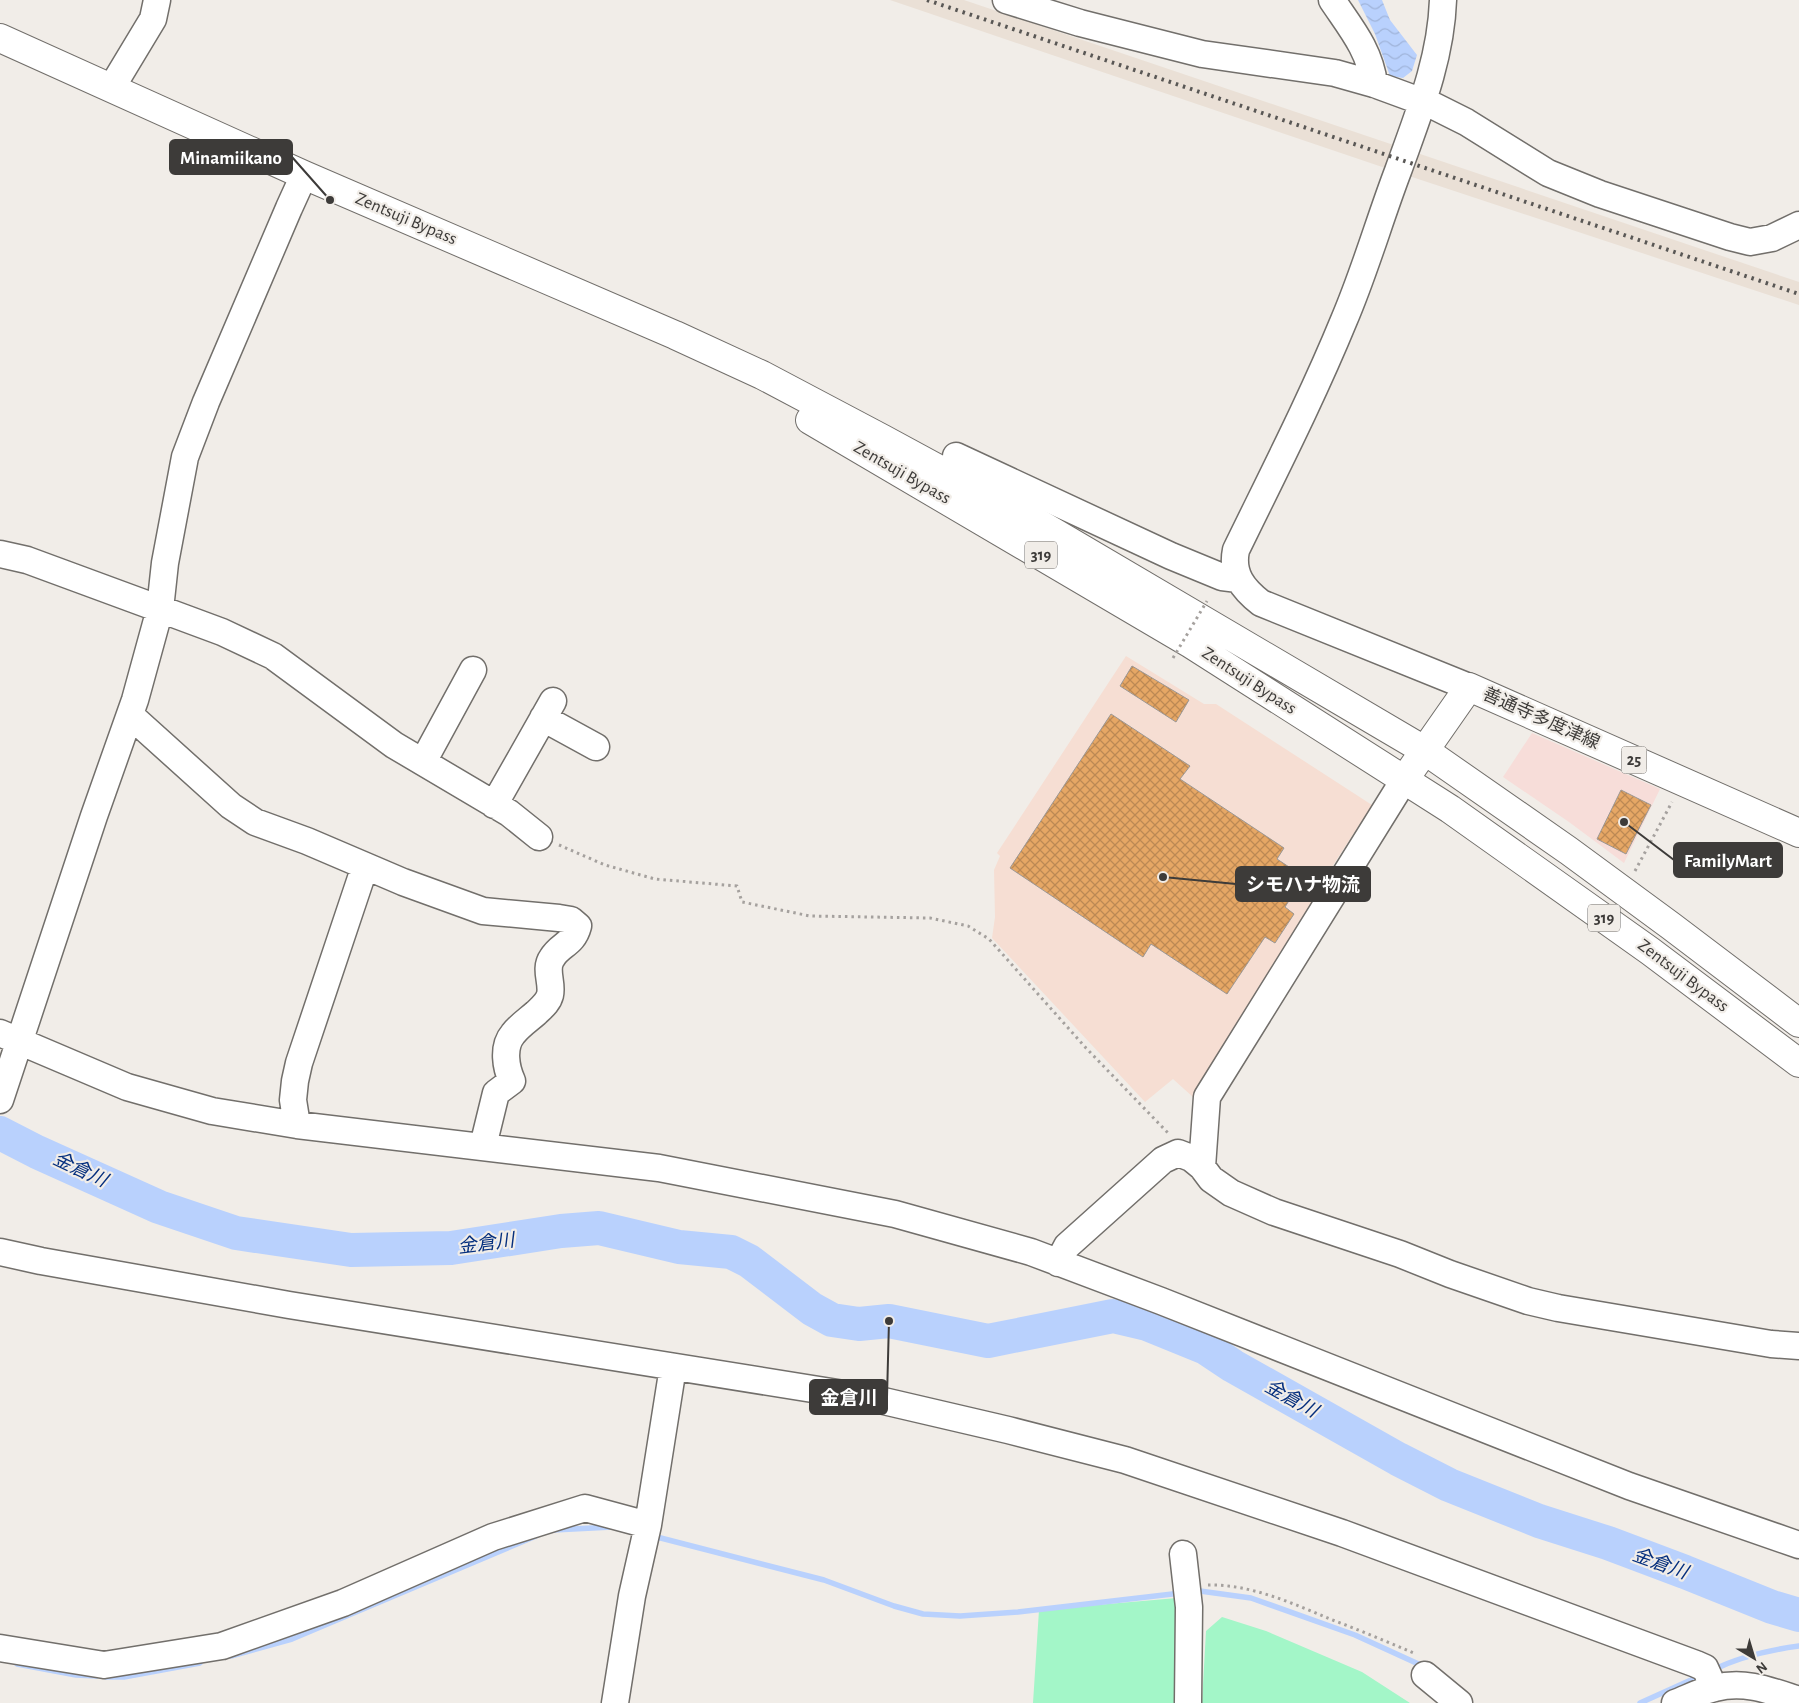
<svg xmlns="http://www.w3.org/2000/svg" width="1799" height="1703" viewBox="0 0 1799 1703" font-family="'Alegreya Sans','Noto Sans JP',sans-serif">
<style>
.commercial{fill:#f7ddd9}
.industrial{fill:#f6ded3}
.built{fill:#eae0d6}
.grass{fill:#a3f6c8}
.water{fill:url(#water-waves)}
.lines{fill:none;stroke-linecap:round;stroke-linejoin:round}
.stream{stroke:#b9d1fd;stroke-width:5.5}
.river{stroke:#b9d1fd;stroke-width:34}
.building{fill:url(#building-cross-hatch);stroke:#9b9794}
.minor-casing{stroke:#726f6b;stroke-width:29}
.major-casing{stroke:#726f6b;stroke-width:30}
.highway-casing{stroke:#726f6b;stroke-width:30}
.path{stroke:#a5a19e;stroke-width:3;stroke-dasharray:2.5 4;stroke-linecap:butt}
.minor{stroke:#fff;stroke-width:26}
.major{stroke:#fff;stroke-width:28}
.highway{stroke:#fff;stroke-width:28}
.rail{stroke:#595755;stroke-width:4;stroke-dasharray:2.5 5;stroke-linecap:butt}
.path-bridge{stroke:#a5a19e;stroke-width:3;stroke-dasharray:2.5 4;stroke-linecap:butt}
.labels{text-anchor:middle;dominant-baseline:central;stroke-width:4.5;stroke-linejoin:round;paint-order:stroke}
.shield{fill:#f1ede8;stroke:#73706e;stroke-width:1}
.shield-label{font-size:16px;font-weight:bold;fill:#3d3b39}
.street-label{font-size:18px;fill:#3d3b39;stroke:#f1ede8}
.water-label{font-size:19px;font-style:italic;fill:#052f7e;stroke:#f1ede8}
.leader{fill:none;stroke:#3d3b39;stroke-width:2}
.callout-dot{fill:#3d3b39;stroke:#f1ede8;stroke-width:2}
.callout{fill:#3d3b39;stroke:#3d3b39;stroke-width:2}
.callout-label{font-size:19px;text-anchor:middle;font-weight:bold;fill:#fff}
</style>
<defs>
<pattern id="water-waves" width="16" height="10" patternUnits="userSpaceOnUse" patternTransform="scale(1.25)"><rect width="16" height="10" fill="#b9d1fd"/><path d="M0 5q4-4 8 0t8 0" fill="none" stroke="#a0b4da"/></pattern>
<pattern id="building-cross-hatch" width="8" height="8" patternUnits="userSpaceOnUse" patternTransform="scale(1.25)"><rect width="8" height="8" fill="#e6a765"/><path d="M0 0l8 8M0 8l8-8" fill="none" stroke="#bc8954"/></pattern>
</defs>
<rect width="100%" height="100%" fill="#f1ede8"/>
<path class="commercial" d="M 1532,733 L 1660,789 L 1624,863 L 1569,822 L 1503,777 Z"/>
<path class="industrial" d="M 1126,656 L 1204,704 L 1216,704 L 1372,805 L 1330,870 L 1335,885 L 1201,1092 L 1194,1098 L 1173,1079 L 1145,1102 L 992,938 L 995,917 L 994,870 L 1000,856 L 997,853 Z"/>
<path class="built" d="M 890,0 L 964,0 L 1799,282 L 1799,305 L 1397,172 Z"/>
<path class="grass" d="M 1177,1598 L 1178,1703 L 1033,1703 L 1039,1610 Z
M 1222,1617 L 1266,1631 L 1362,1672 L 1410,1703 L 1202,1703 L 1206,1631 Z"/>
<path class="water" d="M 1358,0 L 1382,0 L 1390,20 L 1417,55 L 1412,71 L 1403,78 L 1390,76 L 1375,34 Z"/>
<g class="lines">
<path class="stream" d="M 554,1530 L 612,1527
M 653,1536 L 824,1580 L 894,1606 L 923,1614 L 960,1616 L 1018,1612 L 1181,1593
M 1193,1592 L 1200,1591 L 1251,1598 L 1355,1635 L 1425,1667
M 231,1656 L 292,1639 L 536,1536
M 17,1664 L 76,1675 L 96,1676
M 1713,1670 C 1739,1657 1770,1650 1799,1646
M 106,1677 L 124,1677 L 200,1663
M 1640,1703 L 1702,1675"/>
<path class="river" d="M 0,1133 L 37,1152 L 159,1207 L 236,1233 L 351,1250 L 451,1248 L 561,1231 L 599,1228 L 679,1247 L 731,1252 L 749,1261 L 812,1309 L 832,1320 L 859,1324 L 889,1321 L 988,1341 L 1113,1316 L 1147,1324 L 1206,1348 L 1233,1366 L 1398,1459 L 1449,1485 L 1539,1521 L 1608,1543 L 1685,1572 L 1772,1607 L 1799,1615"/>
</g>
<path class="building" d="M 1132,666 L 1189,700 L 1176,722 L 1120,686 Z
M 1111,714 L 1190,766 L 1180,779 L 1284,848 L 1277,859 L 1304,877 L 1285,907 L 1294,914 L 1275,943 L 1265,937 L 1227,994 L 1151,944 L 1143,957 L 1010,868 Z
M 1621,790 L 1651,805 L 1626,854 L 1597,839 Z"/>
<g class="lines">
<defs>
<path id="minor" d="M 1006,0 L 1080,23 L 1202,54 L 1335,73 L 1374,84 L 1434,106 L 1466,122 L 1548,173 L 1600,194 L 1730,237 L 1750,242 L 1772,238 L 1799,225
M 1332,0 C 1350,27 1370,50 1374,84
M 1443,0 C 1441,60 1418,115 1398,171 C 1379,221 1365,271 1344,320 C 1312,398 1273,474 1236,550 C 1231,574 1243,589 1261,603 L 1469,687
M 112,87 L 153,19 L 157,0
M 956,456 L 1171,556 L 1222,577 L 1238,579
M 0,554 L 27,560 L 160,609 L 222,632 L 273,656 L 394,745 L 509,813 L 539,837
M 130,715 L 231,806 L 255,822 L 307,841 L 403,882 L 483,911 L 559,918 L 571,920 L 578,926 C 573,945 560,944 552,958 C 544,969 553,983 550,995 C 548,1003 541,1008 536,1013 C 528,1020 519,1026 513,1034 C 502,1047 506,1068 512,1081 L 496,1093 L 483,1146
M 543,718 L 596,747
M 423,762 L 473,670
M 494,805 L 553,701
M 0,1033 L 127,1087 L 212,1111 L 297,1125 L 659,1168 L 895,1214 L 1031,1252 L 1161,1301 L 1629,1486 L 1799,1545
M 0,1100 L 94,816 L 135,700 L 160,609 L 165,563 L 185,457 L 206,402 L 289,208 L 304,175
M 297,1125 L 293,1100 L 295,1081 L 299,1063 L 365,866
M 1202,1167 L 1207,1097 L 1404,780
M 0,1252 L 41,1261 L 289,1305 L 875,1399 L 1008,1430 L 1125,1460 L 1342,1533 L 1696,1664 L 1705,1668 L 1714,1688
M 1058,1263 L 1067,1246 L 1163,1160 L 1178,1153 L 1191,1158 L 1202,1167 L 1211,1179 L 1231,1193 L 1274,1212 L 1400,1254 L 1450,1274 L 1528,1301 L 1558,1308 L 1771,1344 L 1799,1346
M 1183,1554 L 1189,1607 L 1188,1703
M 0,1648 L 104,1665 L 222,1646 L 343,1603 L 493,1537 L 585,1508 L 648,1525
M 1425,1675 L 1459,1703
M 615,1703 L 632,1596 L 648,1525 L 673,1367
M 1675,1703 C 1688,1698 1701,1691 1715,1688 C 1745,1680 1771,1691 1799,1700"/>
<path id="major" d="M 1404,780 L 1469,687 L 1799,833"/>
<path id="highway" d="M 0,38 L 304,175 L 675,335 L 762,375 L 883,439 L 1040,524 L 1424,750 L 1569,851 L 1671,926 L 1799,1023
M 810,420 L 1191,644 L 1450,809 L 1650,951 L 1799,1063"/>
</defs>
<use href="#minor" class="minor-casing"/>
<use href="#major" class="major-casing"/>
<use href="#highway" class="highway-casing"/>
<path class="path" d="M 559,845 L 605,865 L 655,879 L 737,886 L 742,902 L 810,916 L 930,918 L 968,926 L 989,939 L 1086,1048 L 1169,1134
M 1635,871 L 1672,802
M 1208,1585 C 1250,1584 1292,1603 1330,1619 C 1359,1630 1388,1642 1416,1654"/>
<use href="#minor" class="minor"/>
<use href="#major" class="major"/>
<use href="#highway" class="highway"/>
<path class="rail" d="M 927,0 L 1799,294"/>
<path class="path-bridge" d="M 1173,658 L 1207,601"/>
</g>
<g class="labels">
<g class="shield">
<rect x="1025" y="541.5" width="32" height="27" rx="4"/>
<rect x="1621.5" y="746.5" width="25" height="27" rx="4"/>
<rect x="1588" y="904.5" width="32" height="27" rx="4"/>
</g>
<g class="shield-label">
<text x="1041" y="555">319</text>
<text x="1634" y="760">25</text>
<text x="1604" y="918">319</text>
</g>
<g class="street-label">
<text transform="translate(406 219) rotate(23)">Zentsuji Bypass</text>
<text transform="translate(902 473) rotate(30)">Zentsuji Bypass</text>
<text transform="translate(1249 681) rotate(33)">Zentsuji Bypass</text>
<text transform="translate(1541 719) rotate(24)">善通寺多度津線</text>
<text transform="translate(1683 976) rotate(37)">Zentsuji Bypass</text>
</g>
<g class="water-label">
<text transform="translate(80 1170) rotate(25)">金倉川</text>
<text transform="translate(486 1244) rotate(-7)">金倉川</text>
<text transform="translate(1291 1399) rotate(29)">金倉川</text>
<text transform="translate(1660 1564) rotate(20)">金倉川</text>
</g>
</g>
<path class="leader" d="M330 200L292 157M1624 822L1674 860M1163 877L1236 884M889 1321L887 1397"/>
<g class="callout-dot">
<circle cx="330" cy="200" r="5"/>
<circle cx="1624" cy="822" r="5"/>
<circle cx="1163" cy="877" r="5"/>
<circle cx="889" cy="1321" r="5"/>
</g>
<g class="callout">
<rect x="170" y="140" width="122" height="34" rx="5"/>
<rect x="1674" y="843" width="108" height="34" rx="5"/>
<rect x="1236" y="867" width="134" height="34" rx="5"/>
<rect x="810" y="1380" width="77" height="34" rx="5"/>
</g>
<g class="callout-label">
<text x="231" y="164">Minamiikano</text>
<text x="1728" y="867">FamilyMart</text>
<text x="1303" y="891">シモハナ物流</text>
<text x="849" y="1404">金倉川</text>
</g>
<g transform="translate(1754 1658) rotate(142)" stroke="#f1ede8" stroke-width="4" paint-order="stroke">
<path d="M0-4L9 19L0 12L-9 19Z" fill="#3d3b39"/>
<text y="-8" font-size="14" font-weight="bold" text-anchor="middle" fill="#3d3b39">N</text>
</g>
</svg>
